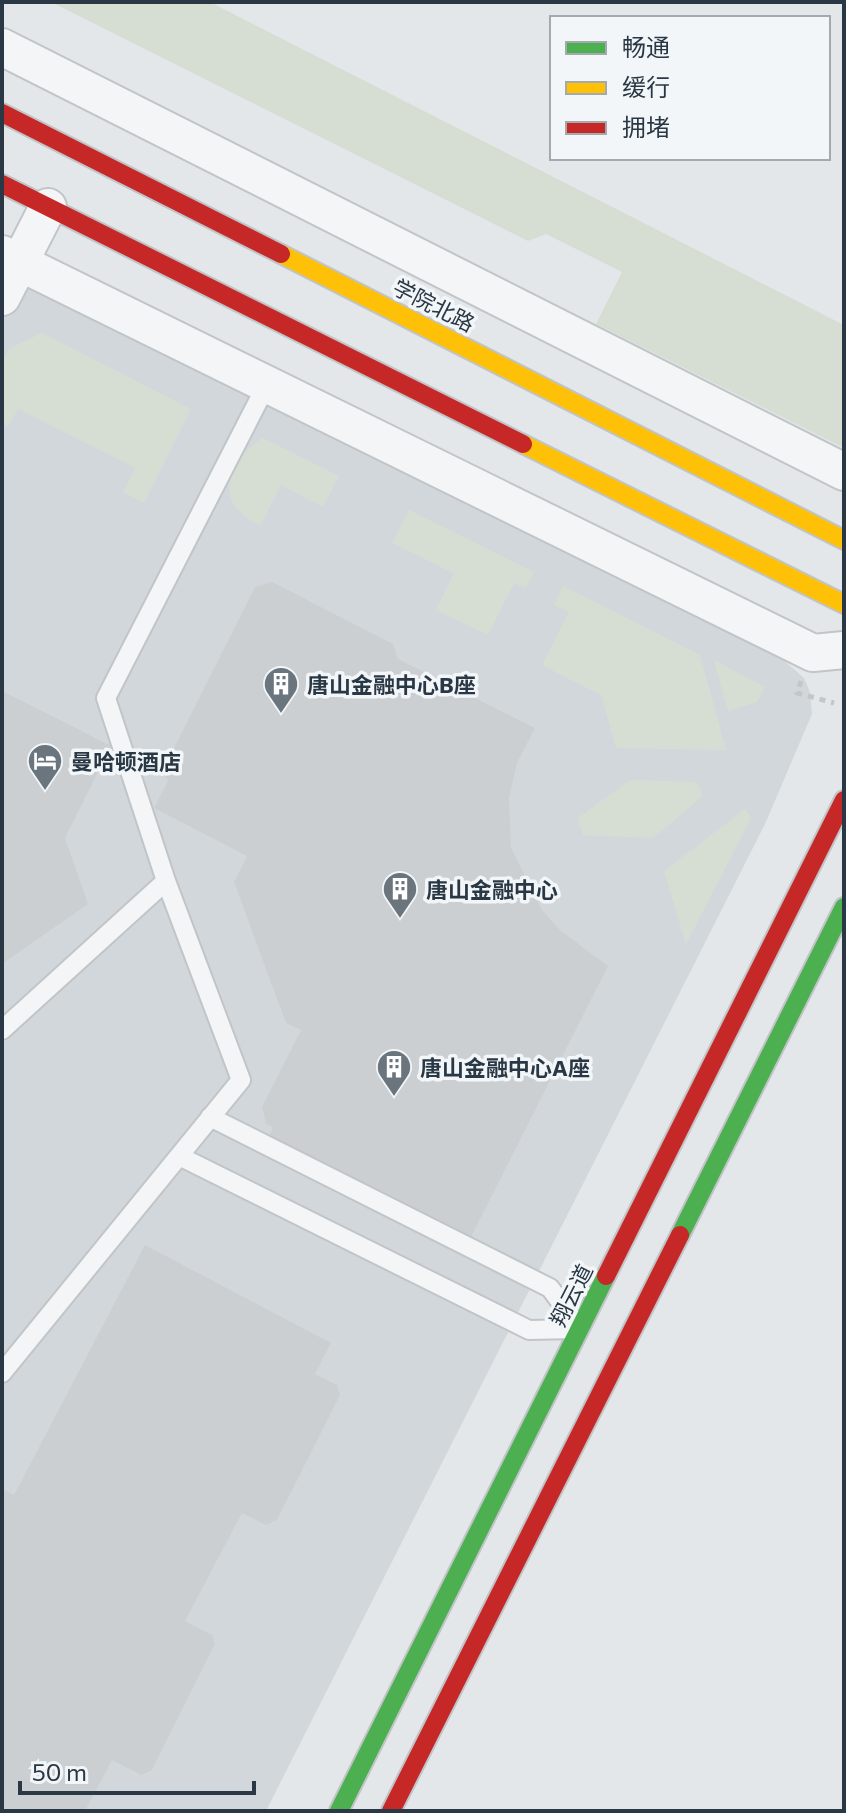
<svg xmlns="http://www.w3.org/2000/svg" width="846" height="1813" viewBox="0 0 846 1813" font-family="Commissioner,'Noto Sans SC',sans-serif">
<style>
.built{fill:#d2d7dc}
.green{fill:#d6ded4}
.building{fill:#cccfd2}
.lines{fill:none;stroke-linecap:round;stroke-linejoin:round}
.lane-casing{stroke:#c2c5c7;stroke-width:22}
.street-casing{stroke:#c2c5c7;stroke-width:40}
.fast-casing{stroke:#c0c4c7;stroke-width:22}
.slow-casing{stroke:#c0c4c7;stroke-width:22}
.jam-casing{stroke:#c0c4c7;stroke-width:22}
.path{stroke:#c3c7c9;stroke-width:5;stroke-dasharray:6 6;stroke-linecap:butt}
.lane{stroke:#f3f5f6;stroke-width:18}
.street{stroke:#f3f5f6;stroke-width:36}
.fast{stroke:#4caf50;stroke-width:18}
.slow{stroke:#ffc107;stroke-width:18}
.jam{stroke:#c62828;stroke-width:18}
.labels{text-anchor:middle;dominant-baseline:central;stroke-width:7;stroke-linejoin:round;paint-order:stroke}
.street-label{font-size:22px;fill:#293844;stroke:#f2f6f8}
.poi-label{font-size:22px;font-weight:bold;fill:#293844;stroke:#f2f6f8;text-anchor:start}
</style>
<rect width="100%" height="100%" fill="#e4e7e9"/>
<path class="built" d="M 3,271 L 782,659 L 804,678 L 810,692 L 812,714 L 765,824 L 266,1811 L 2,1811 Z"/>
<path class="green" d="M 51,2 L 210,2 L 844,325 L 844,448 L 596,324 L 622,272 L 546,234 L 528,241 Z
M 42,333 L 191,409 L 144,503 L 123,492 L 135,468 L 18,409 L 8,426 L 2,423 L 2,363 L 9,349 Z
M 263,438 L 339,476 L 323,507 L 281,485 L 260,526 C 250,520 237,512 232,501 C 222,477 244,449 263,438 Z
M 409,510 L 534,572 L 526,588 L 514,583 L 488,635 L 436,610 L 454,573 L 392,543 Z
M 563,586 L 700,655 L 726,750 L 616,748 L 601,695 L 542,665 L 569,612 L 554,605 Z
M 714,660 L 765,687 L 757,702 L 728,711 Z
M 630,780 L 697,782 L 703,796 L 653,838 L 583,835 L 578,818 Z
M 745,809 L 751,818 L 686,944 L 664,871 Z"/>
<path class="building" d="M 272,582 L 393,644 L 398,659 L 535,728 L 517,763 L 509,798 L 511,848 L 542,910 L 561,931 L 608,966 L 470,1239 L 269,1137 L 273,1127 L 266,1124 L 262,1107 L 301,1030 L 286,1023 L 234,882 L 247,856 L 154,808 L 168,781 L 163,770 L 255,587 Z
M 2,691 L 111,746 L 65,838 L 88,904 L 2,964 Z
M 145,1245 L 331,1343 L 315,1374 L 337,1385 L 340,1395 L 277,1520 L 266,1525 L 242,1513 L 185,1621 L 212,1635 L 215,1644 L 152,1770 L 141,1775 L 112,1760 L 85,1811 L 2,1811 L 2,1489 L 14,1495 Z"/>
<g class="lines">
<defs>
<path id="lane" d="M 2,1030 L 166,881
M 210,1117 L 550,1288 L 579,1327
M 179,1156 L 529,1330 L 578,1329
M 2,1373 L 241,1080 L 166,881 L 106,698 L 268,382"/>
<path id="street" d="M 2,47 L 844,472
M 2,254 L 813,653 L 844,650
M 2,297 L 48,207"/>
<path id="fast" d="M 680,1235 L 844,907
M 339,1811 L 606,1276"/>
<path id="slow" d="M 281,254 L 844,540
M 523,444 L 844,604"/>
<path id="jam" d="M 2,113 L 281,254
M 2,184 L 523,444
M 606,1276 L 844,800
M 391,1811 L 680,1235"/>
</defs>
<use href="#lane" class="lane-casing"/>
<use href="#street" class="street-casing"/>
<use href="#fast" class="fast-casing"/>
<use href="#slow" class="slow-casing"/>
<use href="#jam" class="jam-casing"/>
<path class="path" d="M 801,681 L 797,693 L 834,703"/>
<use href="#lane" class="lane"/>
<use href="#street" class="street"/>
<use href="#fast" class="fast"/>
<use href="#slow" class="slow"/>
<use href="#jam" class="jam"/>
</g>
<defs>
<symbol id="building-pin" viewBox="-11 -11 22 30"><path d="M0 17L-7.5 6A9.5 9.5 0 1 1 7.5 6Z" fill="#6a757e" stroke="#f2f6f8"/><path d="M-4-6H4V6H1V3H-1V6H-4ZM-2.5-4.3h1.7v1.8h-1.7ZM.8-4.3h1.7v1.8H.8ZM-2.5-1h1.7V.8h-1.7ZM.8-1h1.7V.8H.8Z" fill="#fff"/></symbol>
<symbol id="hotel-pin" viewBox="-11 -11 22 30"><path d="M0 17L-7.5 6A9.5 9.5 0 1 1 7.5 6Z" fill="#6a757e" stroke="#f2f6f8"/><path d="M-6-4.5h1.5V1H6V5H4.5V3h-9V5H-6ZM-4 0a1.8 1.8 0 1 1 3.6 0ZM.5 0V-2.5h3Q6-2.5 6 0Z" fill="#fff"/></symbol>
</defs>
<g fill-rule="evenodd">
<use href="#building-pin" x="261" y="664" width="40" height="54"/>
<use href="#hotel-pin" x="25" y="741" width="40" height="54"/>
<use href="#building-pin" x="380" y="869" width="40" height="54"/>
<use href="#building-pin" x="374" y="1047" width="40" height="54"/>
</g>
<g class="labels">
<g class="street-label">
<text transform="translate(434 305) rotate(27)">学院北路</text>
<text transform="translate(571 1295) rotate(-63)">翔云道</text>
</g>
<g class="poi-label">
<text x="307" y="684">唐山金融中心B座</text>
<text x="71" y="761">曼哈顿酒店</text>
<text x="426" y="889">唐山金融中心</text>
<text x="420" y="1067">唐山金融中心A座</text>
</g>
</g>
<rect width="846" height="1813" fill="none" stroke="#293844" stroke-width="8"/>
<rect x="550" y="16" width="280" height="144" fill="#f2f6f8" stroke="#a2aab0" stroke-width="2"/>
<rect x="566" y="42" width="40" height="12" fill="#4caf50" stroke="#a2aab0" stroke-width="2"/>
<text x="622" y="56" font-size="24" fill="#293844">畅通</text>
<rect x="566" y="82" width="40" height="12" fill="#ffc107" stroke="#a2aab0" stroke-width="2"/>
<text x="622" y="96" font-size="24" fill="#293844">缓行</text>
<rect x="566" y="122" width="40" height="12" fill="#c62828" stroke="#a2aab0" stroke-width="2"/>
<text x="622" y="136" font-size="24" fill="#293844">拥堵</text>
<path d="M20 1781v12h234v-12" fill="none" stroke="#293844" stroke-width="4"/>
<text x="32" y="1781" font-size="24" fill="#293844" stroke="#f2f6f8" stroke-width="6" paint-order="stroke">50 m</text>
</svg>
